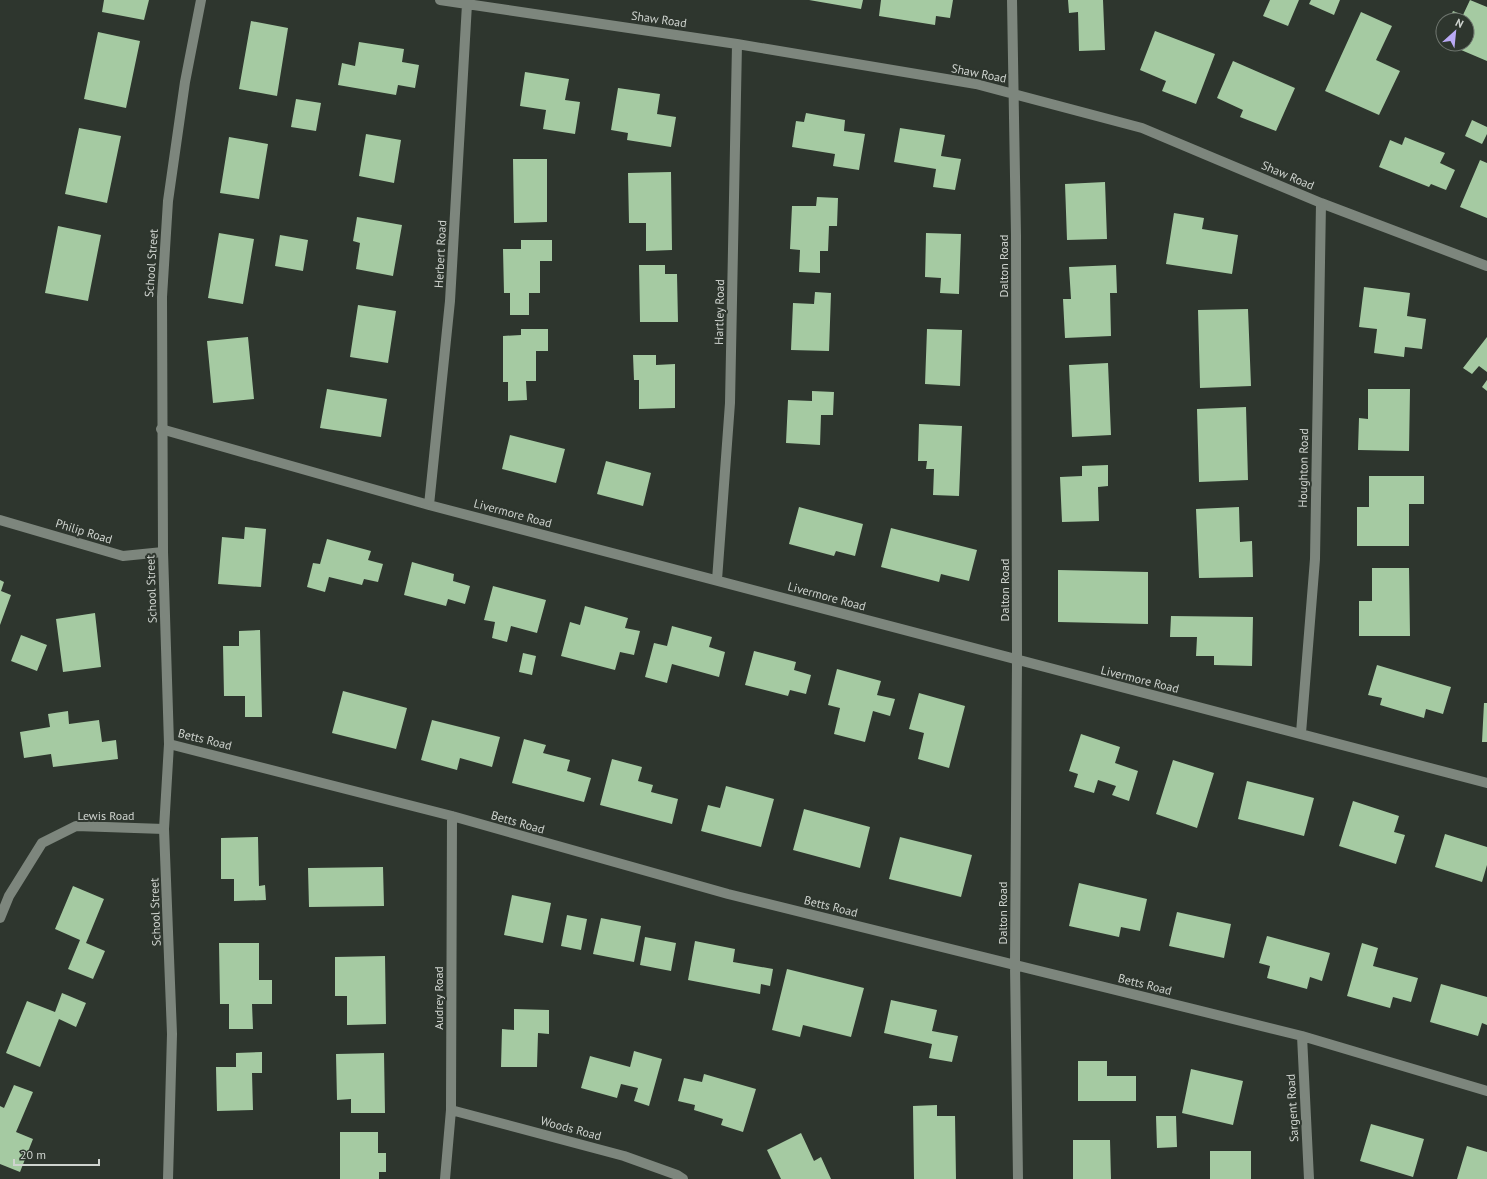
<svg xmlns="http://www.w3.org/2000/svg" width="1487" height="1179" viewBox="0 0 1487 1179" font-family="'PT Sans',sans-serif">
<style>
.building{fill:#a5caa2}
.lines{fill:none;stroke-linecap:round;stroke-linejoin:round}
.street{stroke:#7d867d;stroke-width:10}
.secondary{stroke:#7d867d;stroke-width:10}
.labels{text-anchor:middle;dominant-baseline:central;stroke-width:4;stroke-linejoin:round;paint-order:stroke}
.street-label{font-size:12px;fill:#cfd4cf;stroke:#2e362e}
</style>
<rect width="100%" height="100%" fill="#2e362e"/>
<path class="building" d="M 104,0 L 149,0 L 144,20 L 102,12 Z
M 809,0 L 863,0 L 861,9 Z
M 881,0 L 953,0 L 950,18 L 936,16 L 935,25 L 879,16 Z
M 1068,0 L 1103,0 L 1105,50 L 1079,51 L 1078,12 L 1069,13 Z
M 1270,0 L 1299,0 L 1288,26 L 1263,16 Z
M 1311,0 L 1340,0 L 1334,15 L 1309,4 Z
M 1470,0 L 1487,7 L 1487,61 L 1447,44 L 1467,44 L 1467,20 L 1449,20 L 1453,11 L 1463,15 Z
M 1361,12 L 1392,26 L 1376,60 L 1400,71 L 1379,115 L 1325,91 Z
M 251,21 L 288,28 L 277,96 L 239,89 Z
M 1155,31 L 1215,54 L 1196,104 L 1162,91 L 1166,81 L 1140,70 Z
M 98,32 L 140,41 L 126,108 L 84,99 Z
M 359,42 L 404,49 L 402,62 L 419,65 L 415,88 L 398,85 L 396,95 L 338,85 L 342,63 L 355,66 Z
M 1233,61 L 1295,88 L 1276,131 L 1240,117 L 1243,110 L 1217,98 Z
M 525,72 L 569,79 L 565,100 L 580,102 L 575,134 L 543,129 L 546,110 L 520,106 Z
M 618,88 L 660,94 L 657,114 L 676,117 L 671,147 L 627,140 L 628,133 L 611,130 Z
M 296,99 L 321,103 L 316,131 L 291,127 Z
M 806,113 L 845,120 L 844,131 L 865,134 L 859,170 L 833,166 L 835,154 L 792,147 L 796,121 L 804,122 Z
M 1472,120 L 1487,127 L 1487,134 L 1482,144 L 1465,136 Z
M 79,128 L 121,136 L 107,203 L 65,194 Z
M 900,128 L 945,135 L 941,156 L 961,159 L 955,190 L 933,187 L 936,169 L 894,162 Z
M 366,134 L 401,140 L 394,183 L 359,176 Z
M 229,137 L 268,144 L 259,199 L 220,193 Z
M 1405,137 L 1445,153 L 1440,163 L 1455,170 L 1446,190 L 1431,184 L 1429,187 L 1379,167 L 1390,140 L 1402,145 Z
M 513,159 L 547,159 L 547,222 L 514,223 Z
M 1480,160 L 1487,163 L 1487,218 L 1460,207 Z
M 671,172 L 672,250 L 646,251 L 646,223 L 629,223 L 628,173 Z
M 1105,182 L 1107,239 L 1067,240 L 1065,184 Z
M 817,197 L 838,198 L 837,226 L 829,226 L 828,251 L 820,251 L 820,273 L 799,272 L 800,250 L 790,249 L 792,206 L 816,206 Z
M 1174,213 L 1204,218 L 1202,229 L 1238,235 L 1232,274 L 1166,264 Z
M 357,217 L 402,225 L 393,276 L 356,269 L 360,243 L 353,241 Z
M 58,226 L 101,235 L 88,301 L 45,293 Z
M 219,233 L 254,239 L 243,304 L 208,298 Z
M 926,233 L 961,234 L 959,294 L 940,293 L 941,278 L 925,277 Z
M 280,235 L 308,240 L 303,271 L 275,266 Z
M 521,240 L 552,240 L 552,261 L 540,261 L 540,293 L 529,293 L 529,315 L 510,315 L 510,293 L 504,293 L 503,249 L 521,249 Z
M 639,265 L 665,265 L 665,274 L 677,274 L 678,322 L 640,322 Z
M 1116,265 L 1117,293 L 1110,293 L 1111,336 L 1065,338 L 1063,299 L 1071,299 L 1069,267 Z
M 1364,287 L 1410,293 L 1407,316 L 1426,319 L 1422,349 L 1405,347 L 1404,357 L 1374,353 L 1377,329 L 1359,327 Z
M 815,292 L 831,293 L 829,351 L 791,350 L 793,303 L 814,304 Z
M 358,305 L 396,311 L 388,363 L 350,357 Z
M 1248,309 L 1251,386 L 1200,388 L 1198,310 Z
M 521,329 L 548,329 L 548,351 L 536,351 L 536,381 L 526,381 L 527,400 L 508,401 L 508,382 L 503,382 L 503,336 L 521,335 Z
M 927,329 L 962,330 L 960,386 L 925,384 Z
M 248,337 L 254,399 L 213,403 L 207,341 Z
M 1487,337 L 1487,372 L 1479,366 L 1472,374 L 1463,368 Z
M 633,355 L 656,355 L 656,365 L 675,364 L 675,408 L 639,409 L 639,380 L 634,380 Z
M 1108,363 L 1111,435 L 1072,437 L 1069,365 Z
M 1487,380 L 1487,391 L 1482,387 Z
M 327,389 L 387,399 L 381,437 L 320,428 Z
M 1368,389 L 1410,389 L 1409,451 L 1358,450 L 1359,418 L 1368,419 Z
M 812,391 L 834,392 L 833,415 L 821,415 L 820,445 L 786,443 L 788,400 L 812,401 Z
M 1246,407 L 1248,480 L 1199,482 L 1197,409 Z
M 919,424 L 962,426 L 959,496 L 933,495 L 934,469 L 926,469 L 927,461 L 918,461 Z
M 510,435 L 565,449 L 556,483 L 502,469 Z
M 606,461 L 651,473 L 643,506 L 597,494 Z
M 1108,465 L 1108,486 L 1098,487 L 1099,521 L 1062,522 L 1060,477 L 1082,476 L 1082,466 Z
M 1369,476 L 1424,476 L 1424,504 L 1409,504 L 1409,546 L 1357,546 L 1357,507 L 1369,507 Z
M 799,507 L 863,524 L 855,556 L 836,551 L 834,556 L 789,544 Z
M 1239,507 L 1240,542 L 1252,541 L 1253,577 L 1199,578 L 1196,509 Z
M 245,527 L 266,529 L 261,587 L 218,584 L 222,537 L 244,539 Z
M 891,528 L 977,550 L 969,581 L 941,574 L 939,582 L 881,567 Z
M 327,539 L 371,551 L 368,560 L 383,564 L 378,582 L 364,579 L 362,585 L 329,577 L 325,592 L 307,587 L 313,563 L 320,564 Z
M 412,562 L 454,574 L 453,581 L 470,586 L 465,604 L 448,599 L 446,606 L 404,595 Z
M 1372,568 L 1409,568 L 1410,636 L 1359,636 L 1359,601 L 1372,601 Z
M 1058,570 L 1148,572 L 1148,624 L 1058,622 Z
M 0,580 L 4,582 L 1,591 L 11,595 L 0,625 Z
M 493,586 L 546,600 L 537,633 L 511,626 L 507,642 L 492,638 L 495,622 L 484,620 Z
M 585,606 L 628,618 L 625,628 L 640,631 L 634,655 L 620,652 L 615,670 L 561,656 L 570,622 L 580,625 Z
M 95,613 L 101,667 L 63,672 L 56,619 Z
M 1171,616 L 1253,617 L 1252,666 L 1214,665 L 1214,656 L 1196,656 L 1197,637 L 1170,637 Z
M 672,626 L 712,637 L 709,647 L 725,652 L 719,677 L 672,664 L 667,683 L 645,677 L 654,643 L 667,646 Z
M 260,630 L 262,717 L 245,717 L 245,696 L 224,696 L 223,646 L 239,646 L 239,631 Z
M 21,635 L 47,645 L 37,671 L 11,661 Z
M 754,651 L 796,662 L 794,670 L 811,675 L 806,694 L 790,690 L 788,696 L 745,685 Z
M 523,653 L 536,656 L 532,675 L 519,672 Z
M 1377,665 L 1451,687 L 1443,714 L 1426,709 L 1424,718 L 1380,705 L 1382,698 L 1368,695 Z
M 837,669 L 881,681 L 877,695 L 895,699 L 890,716 L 873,711 L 865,742 L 834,734 L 840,708 L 828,705 Z
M 343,691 L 407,708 L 396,749 L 332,733 Z
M 919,693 L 965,706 L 949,768 L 918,759 L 924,733 L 909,729 Z
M 1484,703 L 1487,703 L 1487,742 L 1482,742 Z
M 68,711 L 69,724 L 99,720 L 102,742 L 116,740 L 118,759 L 53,767 L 51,754 L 24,758 L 20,732 L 50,727 L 48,714 Z
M 432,720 L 500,737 L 492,767 L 460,758 L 457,770 L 421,760 Z
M 1081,734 L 1120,747 L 1115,763 L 1138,771 L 1129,801 L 1112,795 L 1116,786 L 1098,780 L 1094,793 L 1074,787 L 1078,774 L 1069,771 Z
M 524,739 L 546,745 L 543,753 L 570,760 L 567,771 L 591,778 L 584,802 L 512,783 Z
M 612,759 L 642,767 L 638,781 L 653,785 L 651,792 L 678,799 L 672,824 L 600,805 Z
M 1173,760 L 1214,773 L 1197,828 L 1156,814 Z
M 1247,781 L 1314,798 L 1304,836 L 1238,819 Z
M 726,786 L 774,799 L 761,847 L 701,831 L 708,805 L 720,808 Z
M 1353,801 L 1399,816 L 1394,832 L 1405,835 L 1396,864 L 1339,846 Z
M 804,809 L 870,827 L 860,868 L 793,850 Z
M 1445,834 L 1487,847 L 1487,865 L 1482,882 L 1435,867 Z
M 258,837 L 259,886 L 265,885 L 266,900 L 234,901 L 234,879 L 221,879 L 221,838 Z
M 900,837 L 972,855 L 961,897 L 889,879 Z
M 383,867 L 384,906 L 309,907 L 308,868 Z
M 1079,883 L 1147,899 L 1140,931 L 1121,927 L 1119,937 L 1069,926 Z
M 73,886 L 104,899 L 86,943 L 105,951 L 93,979 L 68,969 L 80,940 L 55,929 Z
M 512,895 L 551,903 L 543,943 L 504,935 Z
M 1177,912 L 1231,924 L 1224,958 L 1169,946 Z
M 567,915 L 587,919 L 581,950 L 561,946 Z
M 601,918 L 641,926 L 634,962 L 593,954 Z
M 1267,936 L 1330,953 L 1322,981 L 1310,977 L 1307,989 L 1267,978 L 1270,966 L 1259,963 Z
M 645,937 L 676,943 L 671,971 L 640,965 Z
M 695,941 L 735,949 L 733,962 L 773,969 L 770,986 L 761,984 L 760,994 L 688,980 Z
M 219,943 L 259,943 L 259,980 L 272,980 L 272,1004 L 252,1004 L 253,1029 L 229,1029 L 229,1004 L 220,1004 Z
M 1362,943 L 1378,948 L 1373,966 L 1418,978 L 1411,1002 L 1393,997 L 1390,1008 L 1347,996 Z
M 385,956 L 386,1024 L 347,1025 L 347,996 L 335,996 L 335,957 Z
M 787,969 L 864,988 L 851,1037 L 803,1025 L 800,1037 L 772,1030 Z
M 1441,984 L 1487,997 L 1487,1025 L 1482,1023 L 1478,1036 L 1430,1022 Z
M 62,993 L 86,1003 L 76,1027 L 59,1019 L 40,1067 L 6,1053 L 27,1001 L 55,1012 Z
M 891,1000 L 937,1010 L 932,1031 L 958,1036 L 952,1062 L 929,1058 L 932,1044 L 884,1033 Z
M 514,1009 L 549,1010 L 549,1034 L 538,1033 L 537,1067 L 501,1067 L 502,1029 L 514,1030 Z
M 634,1051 L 662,1059 L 649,1106 L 634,1101 L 638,1088 L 621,1084 L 617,1098 L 581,1088 L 590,1056 L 630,1067 Z
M 262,1052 L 262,1073 L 252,1073 L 253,1110 L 217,1111 L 216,1067 L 236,1067 L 236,1053 Z
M 384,1053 L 385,1113 L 351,1113 L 351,1099 L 337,1100 L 336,1054 Z
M 1078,1061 L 1107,1061 L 1107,1076 L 1136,1076 L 1136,1101 L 1078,1101 Z
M 1191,1069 L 1243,1081 L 1233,1125 L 1182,1113 Z
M 704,1074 L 756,1089 L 743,1132 L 721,1125 L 723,1119 L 694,1110 L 695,1105 L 678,1101 L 684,1078 L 702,1082 Z
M 14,1085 L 33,1092 L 16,1132 L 33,1139 L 20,1172 L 0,1164 L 0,1106 L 4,1108 Z
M 937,1105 L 937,1116 L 955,1116 L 956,1179 L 914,1179 L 913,1106 Z
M 1156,1116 L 1176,1116 L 1177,1147 L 1157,1148 Z
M 1371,1124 L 1424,1139 L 1413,1177 L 1360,1161 Z
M 340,1132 L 378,1132 L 378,1153 L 386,1153 L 386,1172 L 379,1172 L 379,1179 L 340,1179 Z
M 801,1133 L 814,1161 L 821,1157 L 831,1179 L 781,1179 L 767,1150 Z
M 1073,1140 L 1110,1140 L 1111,1179 L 1073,1179 Z
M 1467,1146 L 1487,1152 L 1487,1179 L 1457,1179 Z
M 1210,1151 L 1251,1151 L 1251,1179 L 1210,1179 Z"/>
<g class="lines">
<path class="street" d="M 440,0 L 737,44 L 976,84 L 1142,128 L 1321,203 L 1487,266
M 1012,0 L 1016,235 L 1017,660 L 1015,965 L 1018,1179
M 161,429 L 429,505 L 1487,783
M 429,505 L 450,301 L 467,4
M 0,520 L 123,556 L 163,552
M 717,580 L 730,403 L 737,44
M 1301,733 L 1315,559 L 1321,203
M 169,744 L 452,816 L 728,894 L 1302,1036 L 1487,1091
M 0,918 L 9,896 L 42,843 L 76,826 L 164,829
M 1302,1036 L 1309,1179
M 451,1110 L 624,1156 L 677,1175 L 683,1179
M 445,1179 L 451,1110 L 452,816"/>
<path class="secondary" d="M 168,1179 L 172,1034 L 164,829 L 169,744 L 163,552 L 162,297 L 168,201 L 185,82 L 201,0"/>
</g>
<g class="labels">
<g class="street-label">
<text transform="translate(659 19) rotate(8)">Shaw Road</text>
<text transform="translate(979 73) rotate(11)">Shaw Road</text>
<text transform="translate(1288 175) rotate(23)">Shaw Road</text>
<text transform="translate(440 254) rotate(-87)">Herbert Road</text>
<text transform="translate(151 263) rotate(-86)">School Street</text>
<text transform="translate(1003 266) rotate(-90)">Dalton Road</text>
<text transform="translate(719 312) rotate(-89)">Hartley Road</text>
<text transform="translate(1303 468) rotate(-89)">Houghton Road</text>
<text transform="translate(513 513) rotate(15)">Livermore Road</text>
<text transform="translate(84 531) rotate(17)">Philip Road</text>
<text transform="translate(151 589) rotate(-92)">School Street</text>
<text transform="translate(1004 590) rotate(-90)">Dalton Road</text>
<text transform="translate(827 596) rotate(15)">Livermore Road</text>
<text transform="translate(1140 679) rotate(14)">Livermore Road</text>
<text transform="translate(205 739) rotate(14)">Betts Road</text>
<text x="106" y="815">Lewis Road</text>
<text transform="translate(518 822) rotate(16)">Betts Road</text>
<text transform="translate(831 906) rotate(14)">Betts Road</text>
<text transform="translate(155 912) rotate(-92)">School Street</text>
<text transform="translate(1002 913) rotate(-90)">Dalton Road</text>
<text transform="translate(1145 984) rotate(14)">Betts Road</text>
<text transform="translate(438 998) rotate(-90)">Audrey Road</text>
<text transform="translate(1292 1108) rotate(-93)">Sargent Road</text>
<text transform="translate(571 1128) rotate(15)">Woods Road</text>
</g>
</g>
<g transform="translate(1455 32) rotate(27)"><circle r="19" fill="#2e362e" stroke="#6e756e"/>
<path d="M0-3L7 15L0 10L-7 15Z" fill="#baaaf6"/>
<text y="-6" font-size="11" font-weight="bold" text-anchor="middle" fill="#cfd4cf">N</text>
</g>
<path d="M14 1159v6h85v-6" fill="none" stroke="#cfd4cf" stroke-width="2"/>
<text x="20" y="1159" font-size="12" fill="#cfd4cf" stroke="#2e362e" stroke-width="3" paint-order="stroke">20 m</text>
</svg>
